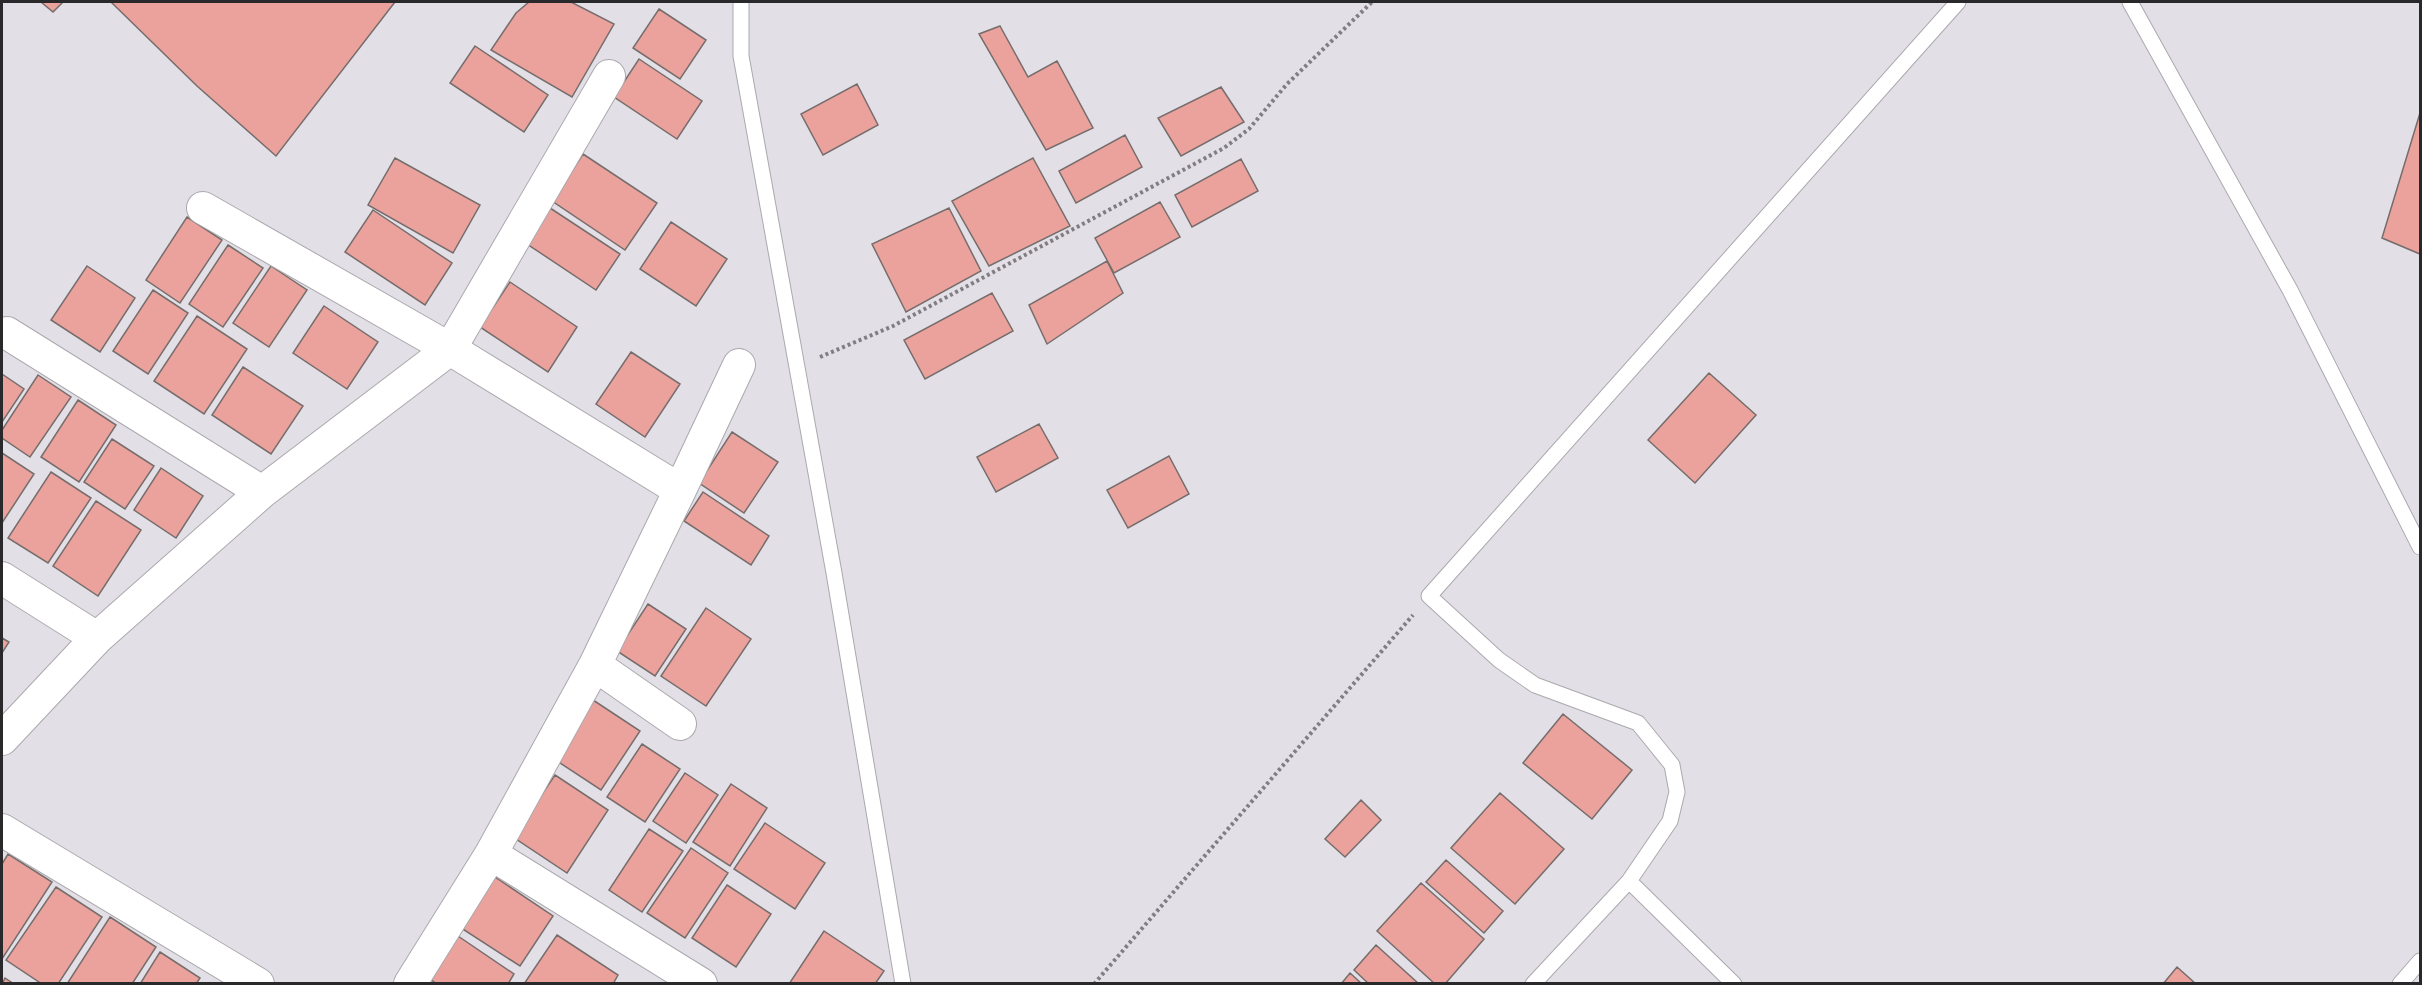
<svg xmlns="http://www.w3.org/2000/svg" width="2422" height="985" viewBox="0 0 2422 985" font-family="'Archivo Narrow',sans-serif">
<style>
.building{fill:#eca29c;stroke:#756d6c;stroke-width:1.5}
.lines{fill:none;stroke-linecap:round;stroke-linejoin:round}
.service-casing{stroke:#aba8ae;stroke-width:17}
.minor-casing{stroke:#aba8ae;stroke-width:34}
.path{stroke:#807e83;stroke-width:4;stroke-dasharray:3 3;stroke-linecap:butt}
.service{stroke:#fff;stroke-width:15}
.minor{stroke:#fff;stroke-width:32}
</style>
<rect width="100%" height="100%" fill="#e3dfe6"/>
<path class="building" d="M 41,2 L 63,2 L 53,12 Z
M 111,2 L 395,2 L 276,156 L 197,86 Z
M 529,2 L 571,2 L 614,24 L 572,97 L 491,50 L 516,13 Z
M 659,9 L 706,40 L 680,79 L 633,48 Z
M 1000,26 L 1028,77 L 1057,61 L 1093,128 L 1046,150 L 979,34 Z
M 475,46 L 548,95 L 524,132 L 450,83 Z
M 639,59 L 702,101 L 677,139 L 614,97 Z
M 857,84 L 878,125 L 823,155 L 801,114 Z
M 1221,87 L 1244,122 L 1181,156 L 1158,118 Z
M 2420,113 L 2420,254 L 2382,238 Z
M 1125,135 L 1142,167 L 1076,203 L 1059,171 Z
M 583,154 L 657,203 L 625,250 L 552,201 Z
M 395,158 L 480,205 L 453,253 L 368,205 Z
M 1033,158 L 1070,226 L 989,266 L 952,201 Z
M 1241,159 L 1258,191 L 1192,227 L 1175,195 Z
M 1160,202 L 1180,237 L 1114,273 L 1095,238 Z
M 547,206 L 620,254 L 596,290 L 524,242 Z
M 949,208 L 981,271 L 906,312 L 872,244 Z
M 373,210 L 452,263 L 425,305 L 345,252 Z
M 187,217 L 222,240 L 180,303 L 146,280 Z
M 671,222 L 727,259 L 696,306 L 640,269 Z
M 228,245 L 263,268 L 223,327 L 189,304 Z
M 1107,261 L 1123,293 L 1047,344 L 1029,305 Z
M 87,266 L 135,298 L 100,352 L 51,320 Z
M 271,266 L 307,290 L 269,347 L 233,323 Z
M 510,282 L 577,327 L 548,372 L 480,327 Z
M 153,290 L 188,313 L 148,374 L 113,351 Z
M 992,293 L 1013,331 L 925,379 L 904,340 Z
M 324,306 L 378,342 L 347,389 L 293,353 Z
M 197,316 L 247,349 L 204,414 L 154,381 Z
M 631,352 L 680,384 L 645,437 L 596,404 Z
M 243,367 L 303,406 L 271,454 L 212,415 Z
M 1709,373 L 1756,415 L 1695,483 L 1648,440 Z
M 2,374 L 24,389 L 2,422 Z
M 38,375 L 71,397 L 30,457 L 2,438 L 2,430 Z
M 78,400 L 116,425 L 79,482 L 41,457 Z
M 1039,424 L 1058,458 L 996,492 L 977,457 Z
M 732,432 L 778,462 L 744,513 L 699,483 Z
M 112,439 L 154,466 L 125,509 L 84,482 Z
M 2,453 L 34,474 L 2,523 Z
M 1169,456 L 1189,494 L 1128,528 L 1107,490 Z
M 161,468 L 203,496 L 176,538 L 134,510 Z
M 51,472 L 91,498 L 48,563 L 8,538 Z
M 703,492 L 769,536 L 751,565 L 684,521 Z
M 96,501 L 141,530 L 98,596 L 53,566 Z
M 648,604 L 686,629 L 655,676 L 617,651 Z
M 706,608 L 751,639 L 706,706 L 661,676 Z
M 2,638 L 9,642 L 2,653 Z
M 593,700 L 640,731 L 601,790 L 554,759 Z
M 1563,714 L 1632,770 L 1592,819 L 1523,763 Z
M 642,744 L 680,769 L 645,822 L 607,797 Z
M 685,773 L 718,795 L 686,843 L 653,821 Z
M 555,775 L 608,810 L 567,873 L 513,837 Z
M 731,784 L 767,808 L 730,866 L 693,842 Z
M 1500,793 L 1564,849 L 1515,904 L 1451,848 Z
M 1361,800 L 1381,820 L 1345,857 L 1325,839 Z
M 765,823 L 825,863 L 795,909 L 734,869 Z
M 649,829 L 683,851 L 642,912 L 609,890 Z
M 691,848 L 728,873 L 685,938 L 647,913 Z
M 8,854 L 52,882 L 2,959 L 2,864 Z
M 1446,860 L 1503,911 L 1484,933 L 1426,882 Z
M 492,875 L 553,916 L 520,966 L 458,926 Z
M 1421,883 L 1484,939 L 1445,984 L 1435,984 L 1377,931 Z
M 727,885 L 771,914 L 736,967 L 692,938 Z
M 56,887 L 102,917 L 58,984 L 42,984 L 6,960 Z
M 110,917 L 156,947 L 132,984 L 67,984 Z
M 824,931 L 884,971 L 875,984 L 789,984 Z
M 455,934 L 514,974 L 508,984 L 437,984 L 427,977 Z
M 557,935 L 618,975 L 613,984 L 524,984 Z
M 1376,945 L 1419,984 L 1369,984 L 1354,970 Z
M 160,952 L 200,978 L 196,984 L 140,984 Z
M 2177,967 L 2196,984 L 2163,984 Z
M 1350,973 L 1362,984 L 1341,984 Z
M 5,978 L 14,984 L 2,984 Z"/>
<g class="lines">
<defs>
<path id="service" d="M 741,2 L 741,56 L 834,573 L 903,984
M 2130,2 L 2290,290 L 2420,547
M 1629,881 L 1734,984
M 1533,984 L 1629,881 L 1670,821 L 1677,792 L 1672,765 L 1638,723 L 1535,685 L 1499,660 L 1429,596 L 1958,2
M 2400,984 L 2420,961"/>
<path id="minor" d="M 203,208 L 450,349 L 680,490 L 595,665 L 491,854 L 410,984
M 7,333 L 262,492
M 680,490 L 739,365
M 2,578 L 97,638
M 595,665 L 680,724
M 2,739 L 97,638 L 262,492 L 450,349 L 609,76
M 2,830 L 258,984
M 491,854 L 701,984"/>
</defs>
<use href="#service" class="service-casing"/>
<use href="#minor" class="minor-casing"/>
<path class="path" d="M 820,357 L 893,326 L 1224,148 L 1249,129 L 1287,84 L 1372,2
M 1094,984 L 1413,615"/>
<use href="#service" class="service"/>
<use href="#minor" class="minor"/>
</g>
<rect width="2422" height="985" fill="none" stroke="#29282b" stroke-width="6"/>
</svg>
